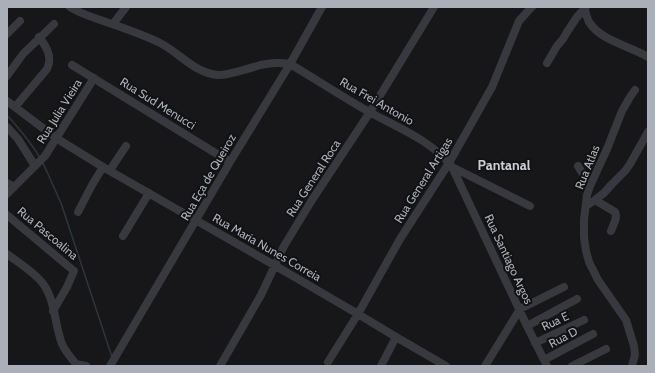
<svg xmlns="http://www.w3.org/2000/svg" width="655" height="373" viewBox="0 0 655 373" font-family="Cabin,sans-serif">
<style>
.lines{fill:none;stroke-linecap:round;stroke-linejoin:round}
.stream{stroke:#2e363c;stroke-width:1.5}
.minor{stroke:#38393e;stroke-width:8}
.labels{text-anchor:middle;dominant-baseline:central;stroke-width:4;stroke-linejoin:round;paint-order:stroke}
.street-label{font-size:12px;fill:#aaafb8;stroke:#121214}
.quarter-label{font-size:14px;font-weight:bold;fill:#cbced4;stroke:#121214}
</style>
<rect width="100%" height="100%" fill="#171719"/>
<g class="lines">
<path class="stream" d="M 7,115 C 19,129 31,142 40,158
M 43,163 L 61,203 L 112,357"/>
<path class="minor" d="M 70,7 C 82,15 96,18 109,23 C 126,29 144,35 160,43 C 180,53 194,73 218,75 C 230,75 242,70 254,67 C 266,63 277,62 290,64 C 317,80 343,97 371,113 C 399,128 432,141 452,167 L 527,326 L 547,366
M 585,10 C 586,14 587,18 589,22 C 601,41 630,46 648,57
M 113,24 L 126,7
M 7,34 L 20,21
M 547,63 L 557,46 L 563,39 L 567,32 L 577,17 L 586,7
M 72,65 L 230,162
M 7,76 L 23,54 L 54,24
M 7,101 L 56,138 L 103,167 L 274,265 L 358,314 L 396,337 L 446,366
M 15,107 L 47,69 C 53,57 46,46 39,37
M 7,127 L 18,139 L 35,166
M 578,166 L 590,186
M 452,167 L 530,206
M 110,170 L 126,146
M 7,183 L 14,187
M 7,194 L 45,156 L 94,78
M 595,200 L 615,212 C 618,218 613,225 611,231
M 586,206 L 595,200 L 604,193 L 612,184 L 625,171 L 630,164 L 648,132
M 78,212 L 92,185 L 103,167
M 7,215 L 74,271 L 67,287 L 53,311
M 123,236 L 149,193
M 7,254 C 19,263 36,273 44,285 C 55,301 55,326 62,344 C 65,351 71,358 76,364 L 86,366
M 527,326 L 577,299
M 535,343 L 584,320
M 544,360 L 593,334
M 328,362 L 358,314 L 400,239 L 449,163 L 492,87 L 519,21 L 528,11 L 532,7
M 110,366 L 230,162 L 290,64 L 322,7
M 220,366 L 261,295 L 284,246 L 312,200 L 370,112 L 434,7
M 381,366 L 396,337
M 485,366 L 520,309 L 564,287
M 572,366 L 606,349
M 632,366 L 635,355 L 634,346 L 626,320 L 598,280 L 589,262 L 586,251 L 584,237 L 584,220 L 587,195 L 590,186 L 607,149 L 622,111 L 630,97 L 635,90"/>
</g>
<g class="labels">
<g class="street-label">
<text transform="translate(377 101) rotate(30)">Rua Frei Antonio</text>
<text transform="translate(158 103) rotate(32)">Rua Sud Menucci</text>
<text transform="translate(59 111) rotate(-58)">Rua Julia Vieira</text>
<text transform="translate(587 167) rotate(-68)">Rua Atlas</text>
<text transform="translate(208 177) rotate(-60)">Rua Eça de Queiroz</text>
<text transform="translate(313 178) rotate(-57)">Rua General Roca</text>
<text transform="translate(423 180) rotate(-58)">Rua General Artigas</text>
<text transform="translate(48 233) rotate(40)">Rua Pascoalina</text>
<text transform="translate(267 247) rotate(30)">Rua Maria Nunes Correia</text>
<text transform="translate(509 259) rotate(65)">Rua Santiago Argos</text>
<text transform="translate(555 321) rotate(-25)">Rua E</text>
<text transform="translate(563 337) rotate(-28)">Rua D</text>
</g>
<g class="quarter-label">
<text x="504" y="165">Pantanal</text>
</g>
</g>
<rect width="655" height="373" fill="none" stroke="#aaafb8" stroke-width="16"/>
</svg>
